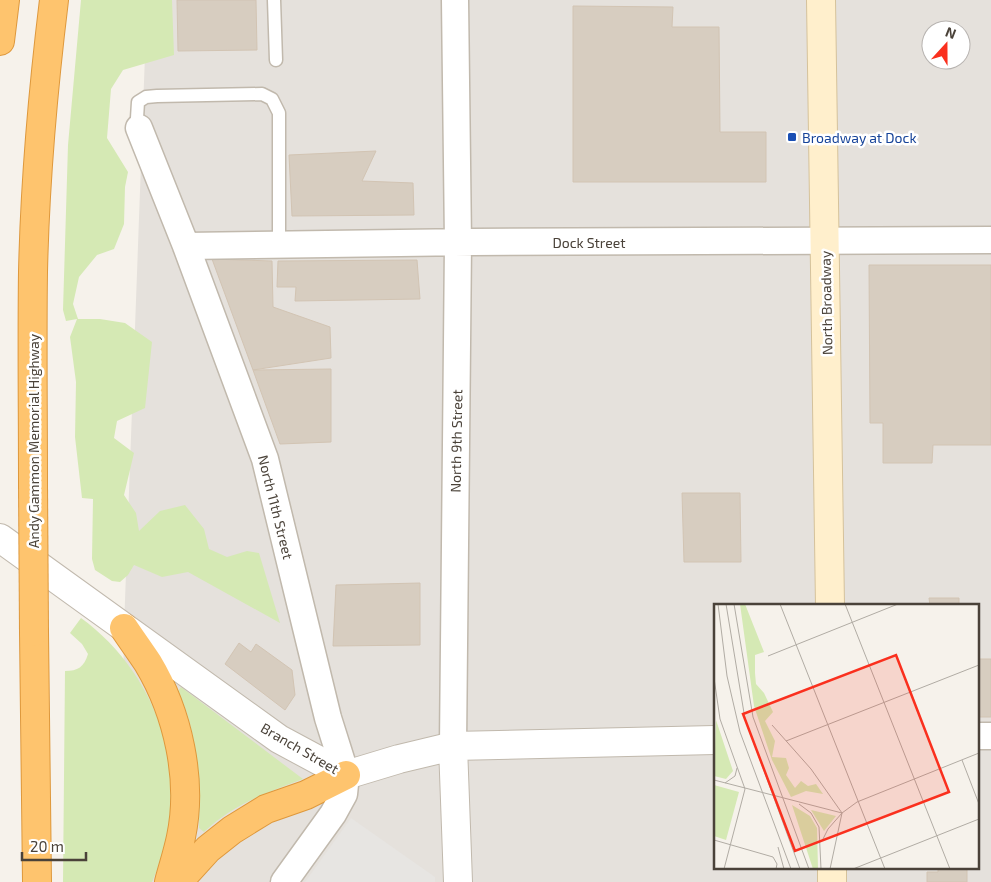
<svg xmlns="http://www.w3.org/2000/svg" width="991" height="882" viewBox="0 0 991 882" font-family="'Exo 2',sans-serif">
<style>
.industrial{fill:#e5e1dc;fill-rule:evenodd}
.green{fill:#d5e9b4}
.parking{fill:#e7e5e2}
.building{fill:#d7cdc0;stroke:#d2c4b3}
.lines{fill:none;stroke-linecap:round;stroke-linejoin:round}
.service-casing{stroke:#c1b9ad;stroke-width:15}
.minor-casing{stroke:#c1b9ad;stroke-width:29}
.tertiary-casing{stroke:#c1b9ad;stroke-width:30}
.secondary-casing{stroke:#d5c29b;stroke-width:30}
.motorway-casing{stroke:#de983c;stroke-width:30}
.service{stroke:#fff;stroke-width:12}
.minor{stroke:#fff;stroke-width:26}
.tertiary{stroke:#fff;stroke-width:28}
.secondary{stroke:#ffefcc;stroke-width:28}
.motorway{stroke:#fec46e;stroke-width:28}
.motorway-bridge-casing{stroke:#de983c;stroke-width:30;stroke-linecap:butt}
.motorway-bridge{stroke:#fec46e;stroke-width:28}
.transit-dot{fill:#1a4fb4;stroke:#fff;stroke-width:2}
.labels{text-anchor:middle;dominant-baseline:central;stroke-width:5;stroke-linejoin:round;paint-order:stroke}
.transit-label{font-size:14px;fill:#164399;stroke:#fff;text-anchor:start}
.street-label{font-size:14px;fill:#4a4239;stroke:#fff}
.inset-road{fill:none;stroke:#b1aca4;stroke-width:1}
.view{fill:#fa301e;fill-opacity:0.15;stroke:#fa301e;stroke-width:2.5}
.inset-edge{fill:none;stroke:#4a4239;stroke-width:2.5}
</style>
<rect width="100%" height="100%" fill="#f6f2eb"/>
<path class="industrial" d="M 147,0 L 991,0 L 991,882 L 120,882 L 124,628 ZM 931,30 L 961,30 L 961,60 L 931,60 ZM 715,606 L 977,606 L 977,868 L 715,868 Z"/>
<path class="green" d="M 81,0 L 172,0 L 174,55 L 123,70 L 111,89 L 107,138 L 128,172 L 125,187 L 124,224 L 114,249 L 97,255 L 79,277 L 73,304 L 78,319 L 100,319 L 125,323 L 152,342 L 145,408 L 117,421 L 114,438 L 134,453 L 124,495 L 136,513 L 139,531 L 160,511 L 185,505 L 204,529 L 209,549 L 227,557 L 247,551 L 259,553 L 280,623 L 188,572 L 162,577 L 134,565 L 128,575 L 120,582 L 112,581 L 95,570 L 92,559 L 93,499 L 82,498 L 75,437 L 76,382 L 70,337 L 77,319 L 66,321 L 63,310 L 68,145 Z
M 81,618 C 121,647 150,689 164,737 C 166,747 170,757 171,767 C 174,806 168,846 152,882 L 63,882 L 65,671 C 78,671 84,667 88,654 L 82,644 L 70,633 Z
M 181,687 L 303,779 C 266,793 233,804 204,832 L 199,828 C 200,781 198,733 178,691 Z"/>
<path class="parking" d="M 351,818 L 435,877 L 435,882 L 305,882 Z"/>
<path class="building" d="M 177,0 L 256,0 L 257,50 L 178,51 Z
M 573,6 L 673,7 L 672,27 L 719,27 L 720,132 L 766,132 L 766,182 L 573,182 Z
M 376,151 L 362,181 L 413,183 L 414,215 L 292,216 L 289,155 Z
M 212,259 L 272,261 L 273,307 L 330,327 L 331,358 L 253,370 Z
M 417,260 L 420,299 L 295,301 L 296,287 L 277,287 L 278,261 Z
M 869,265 L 991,265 L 991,445 L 933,445 L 932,463 L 883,463 L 883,423 L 870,423 Z
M 331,369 L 331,442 L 280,444 L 253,370 Z
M 682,493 L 740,493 L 741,562 L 684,562 Z
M 420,583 L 420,645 L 333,646 L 336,585 Z
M 929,598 L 959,598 L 959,606 L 930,606 Z
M 239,643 L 251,652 L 256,644 L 292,670 L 295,695 L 285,710 L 225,664 Z
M 977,659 L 991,659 L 991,717 L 977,717 Z
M 938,868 L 967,868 L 967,882 L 927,882 L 927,872 L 938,872 Z"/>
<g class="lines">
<defs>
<path id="service" d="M 274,0 L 276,60
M 139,128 L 137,118 L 138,102 L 146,97 L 157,96 L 262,94 L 272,99 L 279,113 L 279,245"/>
<path id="minor" d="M 139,128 L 186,246 L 265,459 L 328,718 L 346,775 L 344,794 L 333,814 L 284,882
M 186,246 L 472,242 L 991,240
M 977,736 L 991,736
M 453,746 L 458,243 L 455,0"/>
<path id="tertiary" d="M 0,538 L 279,739 L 346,775 L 399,759 L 453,746 L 715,740
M 453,746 L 458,882"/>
<path id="secondary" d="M 821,0 L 830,606
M 832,868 L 832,882"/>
<path id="motorway" d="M 0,41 L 5,0
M 33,484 C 33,413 32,342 33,272 C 35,181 43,90 54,0
M 124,628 C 132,640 140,651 148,663 C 178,713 193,780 181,837 C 178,852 173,867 169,882
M 34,632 L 37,882
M 178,882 L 208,849 L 232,830 L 266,809 L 306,795 L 346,775"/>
</defs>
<use href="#service" class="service-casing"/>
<use href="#minor" class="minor-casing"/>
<use href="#tertiary" class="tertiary-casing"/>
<use href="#secondary" class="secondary-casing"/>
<use href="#motorway" class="motorway-casing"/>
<use href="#service" class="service"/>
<use href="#minor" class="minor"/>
<use href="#tertiary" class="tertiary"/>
<use href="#secondary" class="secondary"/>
<use href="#motorway" class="motorway"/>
<defs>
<path id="motorway-bridge" d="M 33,484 L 34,632"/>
</defs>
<use href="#motorway-bridge" class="motorway-bridge-casing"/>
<use href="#motorway-bridge" class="motorway-bridge"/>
</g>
<rect class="transit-dot" x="787" y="132" width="10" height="10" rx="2.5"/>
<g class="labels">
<g class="transit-label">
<text x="802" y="137">Broadway at Dock</text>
</g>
<g class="street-label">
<text x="589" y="242">Dock Street</text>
<text transform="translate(826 303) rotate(-91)">North Broadway</text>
<text transform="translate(33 441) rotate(-90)">Andy Gammon Memorial Highway</text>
<text transform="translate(456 441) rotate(-89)">North 9th Street</text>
<text transform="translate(276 507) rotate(76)">North 11th Street</text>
<text transform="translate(300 748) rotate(30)">Branch Street</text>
</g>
</g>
<g transform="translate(714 604)">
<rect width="265" height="265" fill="#f6f2eb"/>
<path d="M 26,0 L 31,0 L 50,48 L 41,51 L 41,69 L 42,80 L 50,89 L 59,108 L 51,117 L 61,137 L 58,153 L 72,154 L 75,164 L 72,171 L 81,184 L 87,177 L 94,182 L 102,180 L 109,190 L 92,187 L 77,193 L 58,156 L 40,102 ZM 2,116 L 19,167 L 12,175 L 0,172 ZM 0,181 L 25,188 L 12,236 L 0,232 ZM 78,201 L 96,212 L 103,224 L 104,265 L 99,265 ZM 97,206 L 122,212 L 110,227 Z" fill="#d5e9b4"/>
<path class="inset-road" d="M 4,0 L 13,72 L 26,128 L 77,265M 12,0 L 31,115 L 86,265M 20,0 L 39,113 L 95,265M 66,0 L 171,265M 131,0 L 236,265M 54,52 L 184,0M 0,74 L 6,115 L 31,185 L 10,265M 58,121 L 97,165 L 128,209 L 116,265M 72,137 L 265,61M 248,156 L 265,200M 0,176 L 128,209 L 143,198 L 265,149M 11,179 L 21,172 L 23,164M 85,200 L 97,209 L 105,223 L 107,265M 0,236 L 59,253 L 63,260 L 62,265M 108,237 L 114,225 L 128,209M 64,243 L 70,265M 139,265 L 265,215"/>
<path class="view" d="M 182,51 L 235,188 L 81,247 L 29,110 Z"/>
<rect width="265" height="265" class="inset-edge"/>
</g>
<g transform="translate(946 45) rotate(21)"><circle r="24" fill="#ffffff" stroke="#b7b3b0"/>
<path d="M0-4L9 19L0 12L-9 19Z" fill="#fa301e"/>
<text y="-8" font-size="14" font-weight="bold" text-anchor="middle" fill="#4a4239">N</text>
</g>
<path d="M22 852v8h64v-8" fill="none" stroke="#4a4239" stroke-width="2.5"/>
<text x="30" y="852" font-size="15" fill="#4a4239" stroke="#ffffff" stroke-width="4" paint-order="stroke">20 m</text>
</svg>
